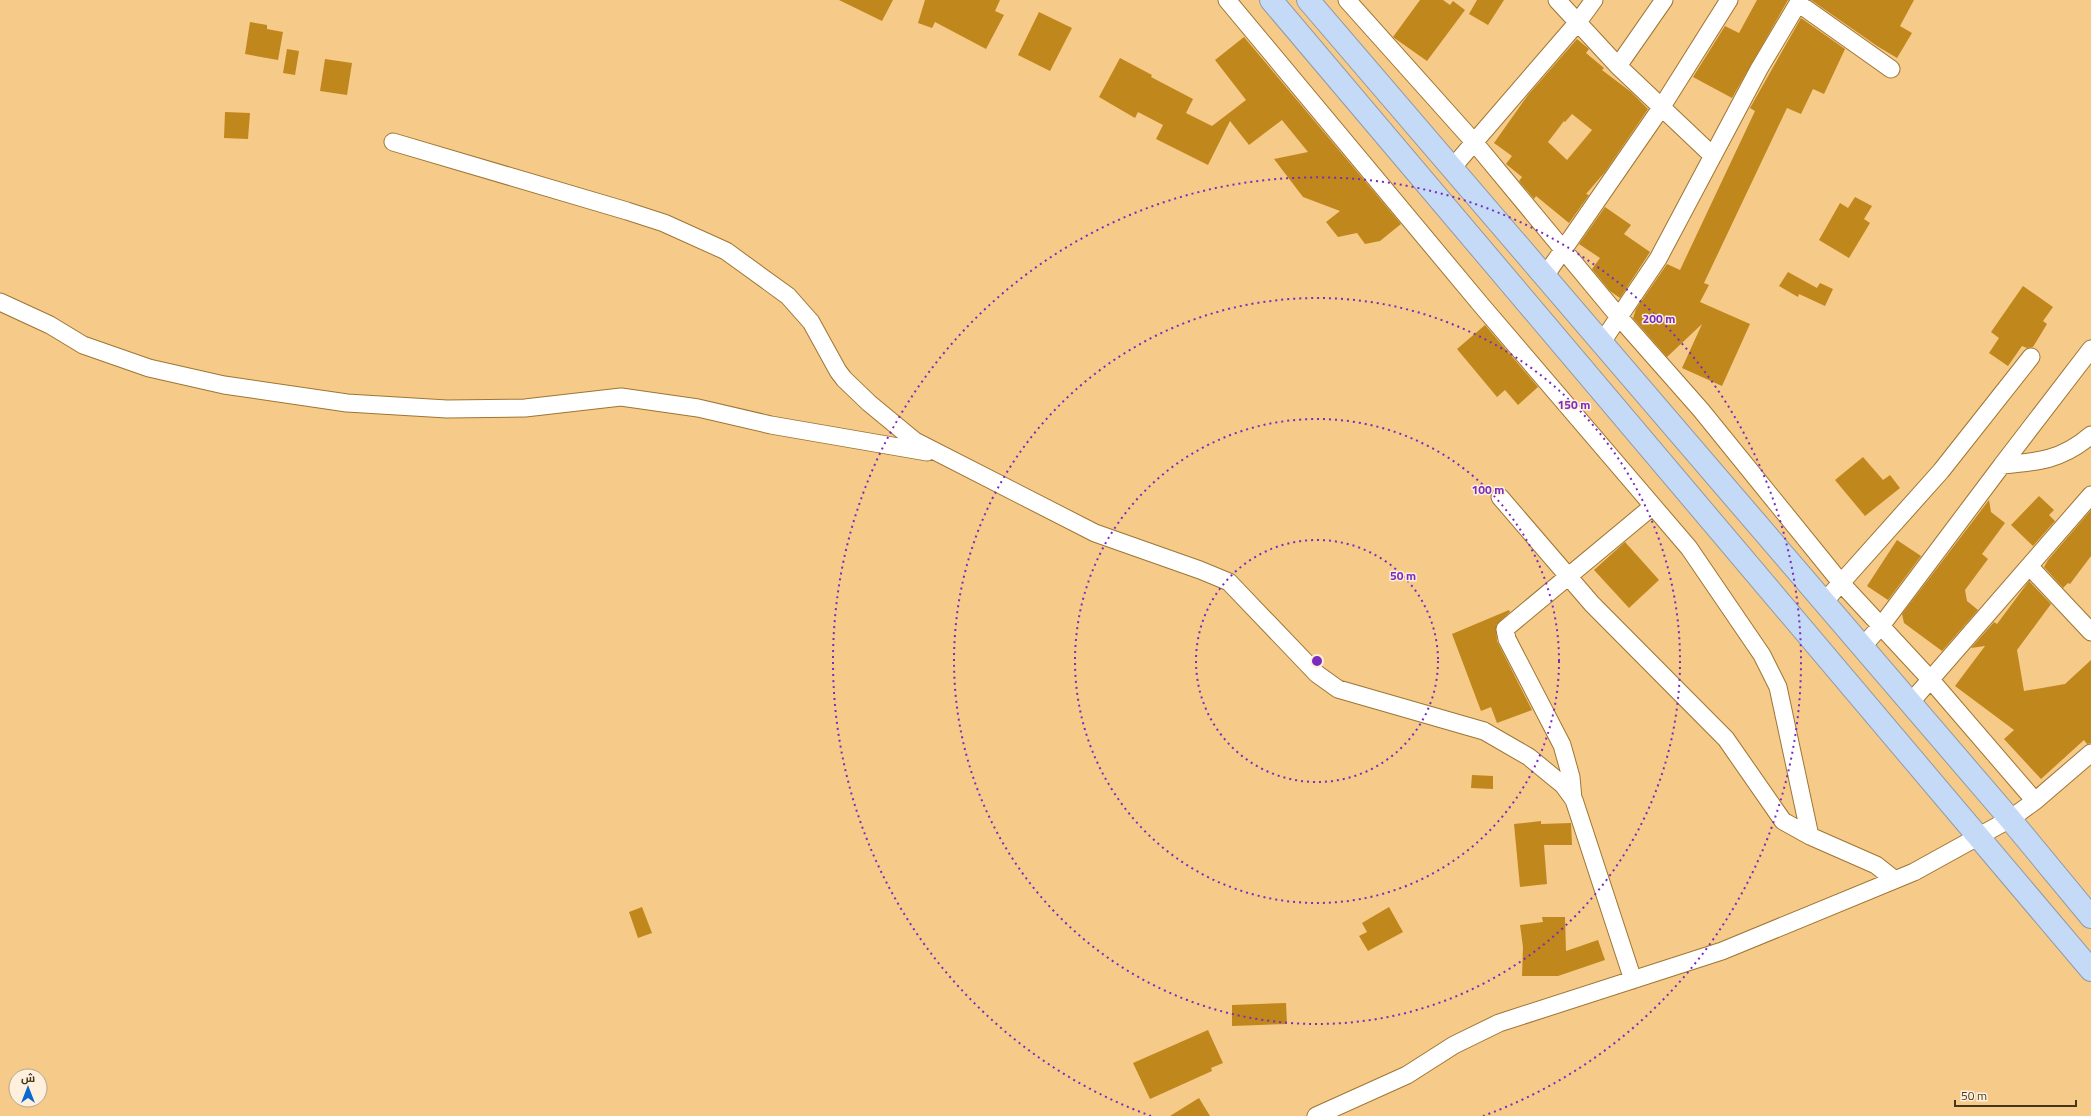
<svg xmlns="http://www.w3.org/2000/svg" width="2091" height="1116" viewBox="0 0 2091 1116" font-family="'Titillium Web',Cairo,sans-serif">
<style>
.building{fill:#c0871d;fill-rule:evenodd}
.lines{fill:none;stroke-linecap:round;stroke-linejoin:round}
.minor-casing{stroke:#9e7533;stroke-width:19}
.trunk-casing{stroke:#909aa7;stroke-width:24}
.minor{stroke:#fff;stroke-width:17}
.trunk{stroke:#c4daf6;stroke-width:22}
.ring{fill:none;stroke:#7b2cbf;stroke-width:2;stroke-dasharray:2 4}
.centre{fill:#7b2cbf;stroke:#fef0dd;stroke-width:2}
.ring-label{font-size:12px;text-anchor:middle;font-weight:bold;fill:#7b2cbf;stroke:#fef0dd;stroke-width:3;stroke-linejoin:round;paint-order:stroke}
</style>
<rect width="100%" height="100%" fill="#f6ca88"/>
<path class="building" d="M 839,0 L 893,0 L 882,21 Z
M 925,0 L 1000,0 L 995,11 L 1004,15 L 986,49 L 935,22 L 932,28 L 918,23 Z
M 1420,0 L 1443,0 L 1450,5 L 1453,1 L 1465,10 L 1427,61 L 1393,37 Z
M 1477,0 L 1504,0 L 1488,25 L 1469,14 Z
M 1757,0 L 1788,0 L 1732,98 L 1693,77 L 1725,26 L 1739,33 Z
M 1811,0 L 1914,0 L 1900,26 L 1912,33 L 1897,58 L 1877,46 Z
M 1039,12 L 1072,28 L 1050,71 L 1018,55 Z
M 1801,18 L 1845,49 L 1824,94 L 1813,89 L 1801,114 L 1787,108 L 1704,283 L 1709,285 L 1700,302 L 1750,324 L 1722,386 L 1682,368 L 1702,324 L 1667,357 L 1633,318 L 1636,309 L 1667,264 L 1680,270 L 1755,111 L 1750,108 Z
M 250,22 L 267,25 L 267,29 L 283,32 L 278,60 L 245,54 Z
M 1244,37 L 1401,224 L 1380,241 L 1365,244 L 1357,233 L 1338,237 L 1326,222 L 1340,211 L 1303,197 L 1274,159 L 1308,152 L 1282,120 L 1249,145 L 1230,121 L 1208,165 L 1156,139 L 1163,125 L 1138,112 L 1135,118 L 1099,97 L 1120,58 L 1152,75 L 1151,77 L 1193,99 L 1186,113 L 1212,126 L 1246,100 L 1215,60 Z
M 1577,39 L 1589,49 L 1586,53 L 1604,68 L 1602,70 L 1631,92 L 1648,109 L 1605,172 L 1586,194 L 1589,195 L 1569,223 L 1536,196 L 1534,199 L 1519,181 L 1522,177 L 1506,164 L 1512,156 L 1494,143 L 1528,95 ZM 1572,114 L 1592,130 L 1567,160 L 1548,142 L 1564,121 L 1565,122 Z
M 287,49 L 299,51 L 295,75 L 283,73 Z
M 325,59 L 352,63 L 347,95 L 320,91 Z
M 225,112 L 250,113 L 248,139 L 224,138 Z
M 1855,197 L 1872,206 L 1864,219 L 1870,223 L 1849,258 L 1819,240 L 1840,203 L 1848,208 Z
M 1605,207 L 1631,225 L 1624,234 L 1650,252 L 1620,298 L 1610,291 L 1592,269 L 1600,258 L 1579,244 Z
M 1788,272 L 1817,288 L 1820,283 L 1833,289 L 1825,306 L 1799,294 L 1798,297 L 1779,286 Z
M 2023,286 L 2053,307 L 2043,321 L 2047,324 L 2033,347 L 2027,348 L 2022,346 L 2008,366 L 1989,353 L 1999,338 L 1991,332 Z
M 1485,325 L 1538,387 L 1518,405 L 1505,390 L 1497,397 L 1457,349 Z
M 1863,457 L 1883,480 L 1890,475 L 1900,488 L 1865,516 L 1835,480 Z
M 2039,496 L 2054,510 L 2049,515 L 2055,521 L 2033,546 L 2011,525 Z
M 1989,500 L 1991,512 L 2005,523 L 1982,554 L 1988,559 L 1965,590 L 1967,601 L 1978,610 L 1942,651 L 1904,623 L 1902,614 Z
M 2091,510 L 2091,556 L 2070,584 L 2068,583 L 2063,588 L 2044,567 L 2048,560 Z
M 1897,540 L 1921,556 L 1888,600 L 1867,586 Z
M 1625,542 L 1659,580 L 1629,608 L 1594,570 Z
M 2029,581 L 2051,604 L 2017,650 L 2024,691 L 2065,684 L 2091,660 L 2091,743 L 2087,744 L 2084,740 L 2041,779 L 2004,739 L 2014,730 L 1955,686 L 1985,646 L 1971,648 L 1994,622 L 1997,624 Z
M 1509,610 L 1510,612 L 1496,625 L 1497,641 L 1532,710 L 1497,723 L 1491,707 L 1481,711 L 1452,634 Z
M 1472,775 L 1493,776 L 1493,789 L 1471,788 Z
M 1541,821 L 1541,824 L 1571,823 L 1572,845 L 1544,845 L 1547,884 L 1520,887 L 1514,824 Z
M 642,907 L 652,933 L 638,938 L 629,912 Z
M 1389,907 L 1403,932 L 1368,951 L 1359,936 L 1367,932 L 1362,923 Z
M 1542,917 L 1565,917 L 1566,951 L 1598,940 L 1605,960 L 1558,976 L 1522,976 L 1523,947 L 1520,925 L 1543,922 Z
M 1286,1003 L 1287,1024 L 1232,1026 L 1232,1005 Z
M 1208,1030 L 1223,1063 L 1211,1068 L 1212,1071 L 1150,1099 L 1133,1063 Z
M 1199,1098 L 1210,1116 L 1170,1116 Z"/>
<g class="lines">
<defs>
<path id="minor" d="M 1227,0 L 1482,306 L 1689,548 L 1762,655 L 1778,687 L 1810,836
M 1347,0 L 1474,142 L 1619,317 L 1701,410 L 1842,584 L 1930,679 L 2035,801
M 1557,0 L 1618,66 L 1713,156
M 1798,3 L 1891,69
M 1618,66 L 1664,0
M 393,142 L 627,211 L 664,223 L 726,251 L 788,296 L 811,322 L 838,371 L 844,379 L 869,403 L 915,441 L 1095,533 L 1200,570 L 1229,582 L 1317,674 L 1338,689 L 1484,731 L 1529,757 L 1563,785 L 1574,800 L 1633,980
M 1452,168 L 1578,22 L 1594,0
M 1545,276 L 1661,108 L 1729,0
M 0,302 L 50,325 L 83,345 L 149,368 L 224,385 L 347,403 L 447,409 L 525,408 L 621,397 L 698,408 L 771,425 L 927,452
M 1602,342 L 1658,259 L 1759,69 L 1800,0
M 2002,465 L 2091,349
M 1500,497 L 1592,604 L 1726,739 L 1783,821 L 1810,836 L 1876,865 L 1895,880
M 2030,567 L 2091,632
M 1824,602 L 1941,471 L 2031,357
M 1862,647 L 1881,626 L 2002,465 C 2038,462 2062,460 2091,435
M 1910,703 L 2091,495
M 1573,799 L 1571,777 L 1562,745 L 1507,639 L 1505,629 L 1653,506
M 1316,1116 L 1407,1075 L 1454,1045 L 1499,1023 L 1722,951 L 1914,872 L 2010,819 L 2035,801 L 2091,753"/>
<path id="trunk" d="M 1271,0 L 2091,970
M 1308,0 L 2010,819 L 2091,917"/>
</defs>
<use href="#minor" class="minor-casing"/>
<use href="#trunk" class="trunk-casing"/>
<use href="#minor" class="minor"/>
<use href="#trunk" class="trunk"/>
</g>
<g class="ring">
<circle cx="1317" cy="661" r="121"/>
<circle cx="1317" cy="661" r="242"/>
<circle cx="1317" cy="661" r="363"/>
<path d="M1151 1116A484 484 0 1 1 1483 1116"/>
</g>
<circle cx="1317" cy="661" r="6" class="centre"/>
<g class="ring-label">
<text x="1659" y="323">200 m</text>
<text x="1574" y="409">150 m</text>
<text x="1488" y="494">100 m</text>
<text x="1403" y="580">50 m</text>
</g>
<g transform="translate(28 1088)"><circle r="19" fill="#fef0dd" stroke="#b5a68f"/>
<path d="M0-3L7 15L0 10L-7 15Z" fill="#0969d2"/>
<text y="-6" font-size="11" font-weight="bold" text-anchor="middle" fill="#48361b">ش</text>
</g>
<path d="M1955 1100v6h121v-6" fill="none" stroke="#48361b" stroke-width="2"/>
<text x="1961" y="1100" font-size="12" fill="#48361b" stroke="#fef0dd" stroke-width="3" paint-order="stroke">50 m</text>
</svg>
